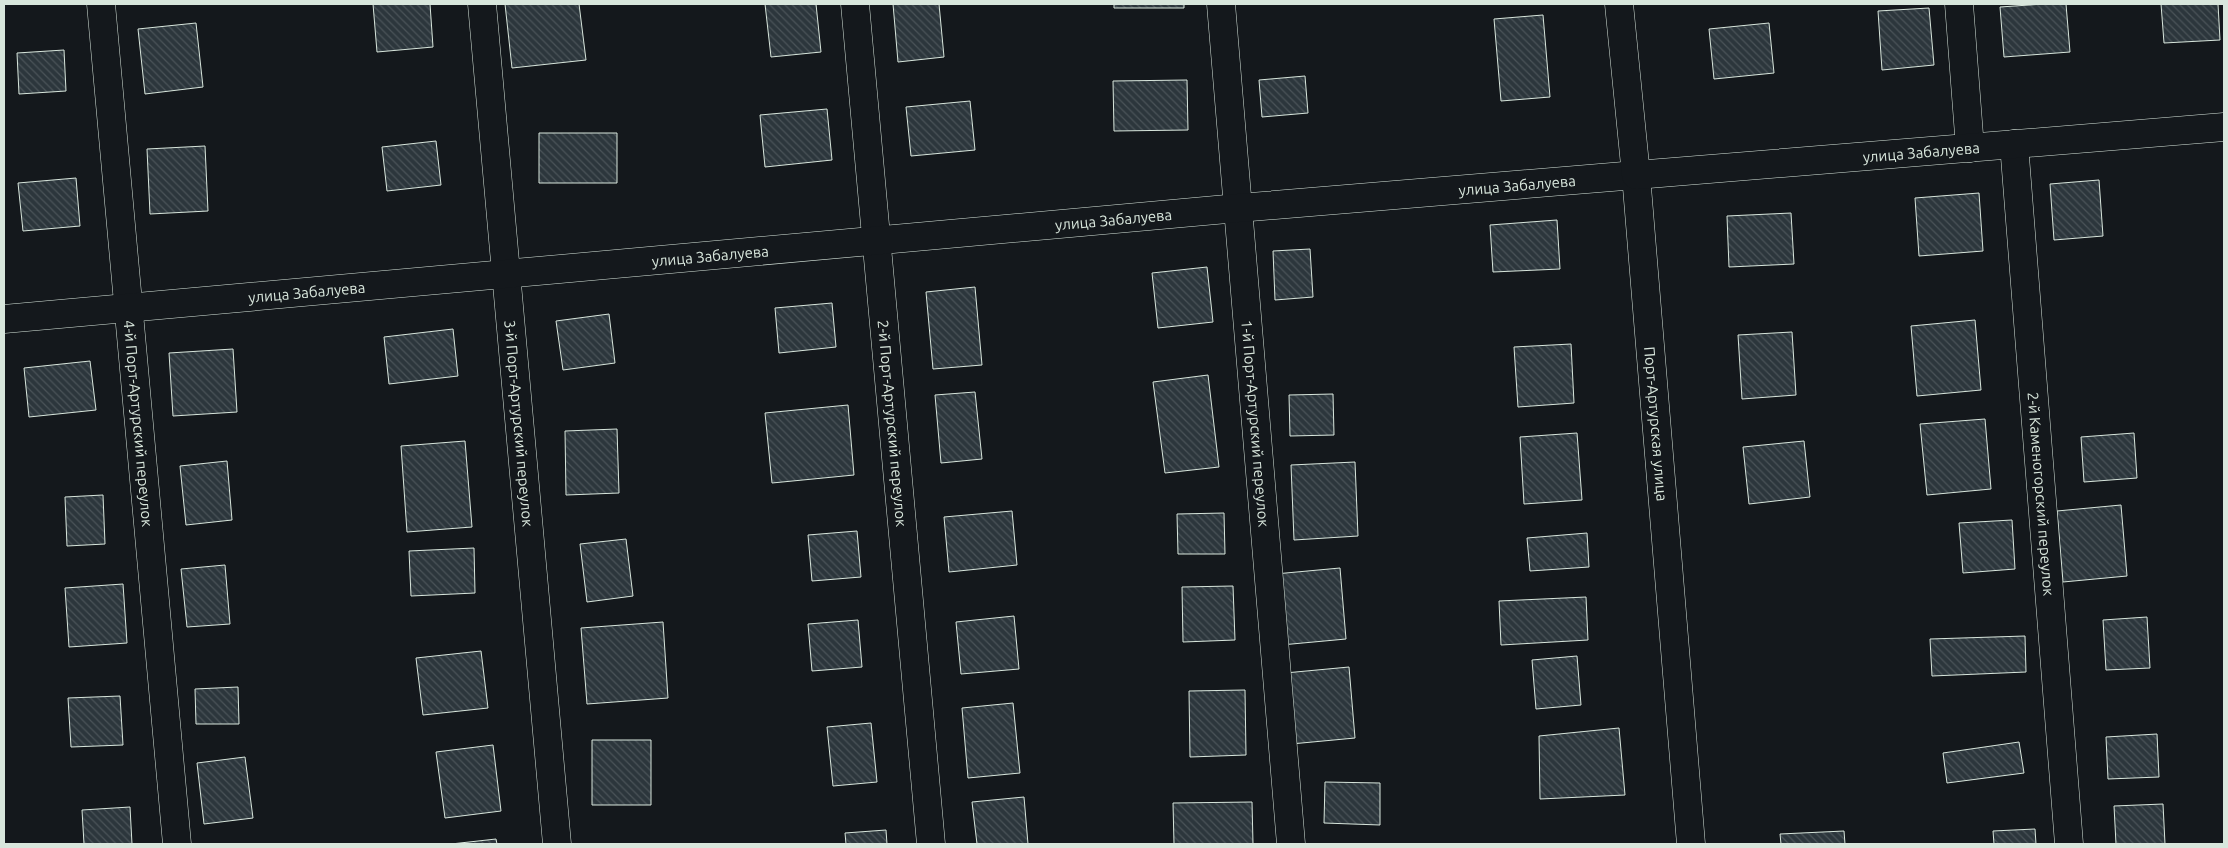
<svg xmlns="http://www.w3.org/2000/svg" width="2228" height="848" viewBox="0 0 2228 848" font-family="Ubuntu,sans-serif">
<style>
.building{fill:url(#building-back-hatch);stroke:#d8e6dc}
.lines{fill:none;stroke-linecap:round;stroke-linejoin:round}
.street-casing{stroke:#d8e6dc;stroke-width:29}
.secondary-casing{stroke:#d8e6dc;stroke-width:29}
.street{stroke:#14181c;stroke-width:28}
.secondary{stroke:#14181c;stroke-width:28}
.labels{text-anchor:middle;dominant-baseline:central;stroke-width:4;stroke-linejoin:round;paint-order:stroke}
.street-label{font-size:15px;fill:#d8e6dc;stroke:#14181c}
</style>
<defs>
<pattern id="building-back-hatch" width="6" height="6" patternUnits="userSpaceOnUse" patternTransform="scale(1.25)"><rect width="6" height="6" fill="#2c363c"/><path d="M-1 5l2 2M0 0l6 6M5-1l2 2" fill="none" stroke="#4a5358"/></pattern>
</defs>
<rect width="100%" height="100%" fill="#14181c"/>
<path class="building" d="M 373,4 L 430,4 L 433,47 L 377,52 Z
M 505,4 L 579,4 L 586,60 L 512,68 Z
M 765,4 L 816,4 L 821,52 L 771,57 Z
M 893,4 L 939,4 L 944,57 L 898,62 Z
M 1114,4 L 1184,4 L 1184,8 L 1114,8 Z
M 2044,4 L 2066,4 L 2070,52 L 2004,57 L 2000,7 Z
M 2161,4 L 2218,4 L 2220,40 L 2164,43 Z
M 1929,8 L 1934,65 L 1882,70 L 1878,11 Z
M 1543,15 L 1550,97 L 1501,101 L 1494,19 Z
M 196,23 L 203,87 L 145,94 L 138,29 Z
M 1769,23 L 1774,73 L 1714,79 L 1709,29 Z
M 64,50 L 66,91 L 19,94 L 17,53 Z
M 1305,76 L 1308,113 L 1262,117 L 1259,80 Z
M 1187,80 L 1188,130 L 1114,131 L 1113,81 Z
M 970,101 L 975,150 L 911,156 L 906,107 Z
M 827,109 L 832,160 L 765,167 L 760,115 Z
M 539,133 L 617,133 L 617,183 L 539,183 Z
M 436,141 L 441,185 L 387,191 L 382,147 Z
M 205,146 L 208,211 L 150,214 L 147,149 Z
M 76,178 L 80,226 L 23,231 L 18,183 Z
M 2099,180 L 2103,236 L 2054,240 L 2050,184 Z
M 1979,193 L 1983,251 L 1919,256 L 1915,198 Z
M 1791,213 L 1794,264 L 1729,267 L 1727,216 Z
M 1557,220 L 1560,269 L 1493,272 L 1490,225 Z
M 1310,249 L 1313,297 L 1275,300 L 1273,251 Z
M 1207,267 L 1213,322 L 1158,328 L 1152,273 Z
M 975,287 L 982,365 L 933,369 L 926,292 Z
M 832,303 L 836,347 L 779,353 L 775,308 Z
M 609,314 L 615,363 L 563,370 L 556,321 Z
M 1975,320 L 1981,390 L 1917,396 L 1911,326 Z
M 453,329 L 458,376 L 389,384 L 384,337 Z
M 1792,332 L 1796,395 L 1742,399 L 1738,335 Z
M 1571,344 L 1574,403 L 1518,407 L 1514,347 Z
M 233,349 L 237,412 L 173,416 L 169,353 Z
M 90,361 L 96,410 L 29,417 L 24,368 Z
M 1208,375 L 1219,467 L 1165,473 L 1153,382 Z
M 975,392 L 982,459 L 941,463 L 935,395 Z
M 1333,394 L 1334,435 L 1290,436 L 1289,395 Z
M 848,405 L 854,475 L 772,483 L 765,413 Z
M 1985,419 L 1991,489 L 1927,495 L 1920,424 Z
M 617,429 L 619,493 L 566,495 L 565,431 Z
M 1577,433 L 1582,500 L 1524,504 L 1520,437 Z
M 2134,433 L 2137,478 L 2084,482 L 2081,437 Z
M 465,441 L 472,527 L 407,532 L 401,446 Z
M 1804,441 L 1810,497 L 1749,504 L 1743,447 Z
M 227,461 L 232,520 L 186,525 L 180,466 Z
M 1355,462 L 1358,536 L 1294,540 L 1291,465 Z
M 103,495 L 105,544 L 67,546 L 65,497 Z
M 2121,505 L 2127,576 L 2063,582 L 2057,511 Z
M 1012,511 L 1017,565 L 949,572 L 944,517 Z
M 1224,513 L 1225,554 L 1178,554 L 1177,514 Z
M 2012,520 L 2015,569 L 1963,573 L 1959,523 Z
M 857,531 L 861,577 L 812,581 L 808,535 Z
M 1587,533 L 1589,567 L 1530,571 L 1527,538 Z
M 626,539 L 633,596 L 587,602 L 580,544 Z
M 474,548 L 475,593 L 411,596 L 409,551 Z
M 225,565 L 230,624 L 187,627 L 181,569 Z
M 1340,568 L 1346,639 L 1281,645 L 1275,574 Z
M 123,584 L 127,643 L 69,647 L 65,588 Z
M 1233,586 L 1235,640 L 1183,642 L 1182,587 Z
M 1586,597 L 1588,640 L 1501,645 L 1499,601 Z
M 1014,616 L 1019,669 L 961,674 L 956,622 Z
M 2147,617 L 2150,668 L 2106,670 L 2103,620 Z
M 858,620 L 862,667 L 812,671 L 808,624 Z
M 663,622 L 668,698 L 587,704 L 581,628 Z
M 2025,636 L 2026,672 L 1932,676 L 1930,639 Z
M 481,651 L 488,708 L 423,715 L 416,658 Z
M 1577,656 L 1581,705 L 1536,709 L 1532,660 Z
M 1349,667 L 1355,738 L 1291,744 L 1285,673 Z
M 238,687 L 239,724 L 196,724 L 195,689 Z
M 1245,690 L 1246,755 L 1190,757 L 1189,691 Z
M 120,696 L 123,745 L 71,747 L 68,698 Z
M 1013,703 L 1020,773 L 968,778 L 962,708 Z
M 871,723 L 877,782 L 833,786 L 827,727 Z
M 1619,728 L 1625,795 L 1540,799 L 1539,736 Z
M 2157,734 L 2159,777 L 2108,779 L 2106,737 Z
M 592,740 L 651,740 L 651,805 L 592,805 Z
M 2019,742 L 2024,773 L 1947,783 L 1943,753 Z
M 493,745 L 501,811 L 445,818 L 436,752 Z
M 245,757 L 253,818 L 204,824 L 197,763 Z
M 1325,782 L 1380,783 L 1380,825 L 1324,823 Z
M 1024,797 L 1028,844 L 977,844 L 972,802 Z
M 1252,802 L 1253,844 L 1174,844 L 1173,803 Z
M 2163,804 L 2165,844 L 2116,844 L 2114,806 Z
M 130,807 L 132,844 L 84,844 L 82,810 Z
M 2035,829 L 2036,844 L 1994,844 L 1993,831 Z
M 886,830 L 887,844 L 846,844 L 845,833 Z
M 1844,831 L 1845,844 L 1781,844 L 1780,834 Z
M 496,839 L 497,844 L 451,844 Z"/>
<g class="lines">
<defs>
<g id="street">
<path id="s1" d="M 101,4 L 177,844"/>
<path id="s2" d="M 482,4 L 557,844"/>
<path id="s3" d="M 855,4 L 931,844"/>
<path id="s4" d="M 1221,4 L 1291,844"/>
<path d="M 1959,4 L 1970,148"/>
<path id="s5" d="M 2014,144 L 2069,844"/>
<path id="s6" d="M 4,319 L 1238,208 L 1636,175 L 1691,844"/>
</g>
<g id="secondary">
<path id="s7" d="M 1619,4 L 1636,175 L 2224,127"/>
</g>
</defs>
<use href="#street" class="street-casing"/>
<use href="#secondary" class="secondary-casing"/>
<use href="#street" class="street"/>
<use href="#secondary" class="secondary"/>
</g>
<g class="labels">
<g class="street-label">
<text stroke="none"><textPath href="#s7" startOffset="458">улица Забалуева</textPath></text>
<text stroke="none"><textPath href="#s6" startOffset="1519">улица Забалуева</textPath></text>
<text stroke="none"><textPath href="#s6" startOffset="1114">улица Забалуева</textPath></text>
<text stroke="none"><textPath href="#s6" startOffset="709">улица Забалуева</textPath></text>
<text stroke="none"><textPath href="#s6" startOffset="304">улица Забалуева</textPath></text>
<text stroke="none"><textPath href="#s1" startOffset="421">4-й Порт-Артурский переулок</textPath></text>
<text stroke="none"><textPath href="#s2" startOffset="421">3-й Порт-Артурский переулок</textPath></text>
<text stroke="none"><textPath href="#s3" startOffset="421">2-й Порт-Артурский переулок</textPath></text>
<text stroke="none"><textPath href="#s4" startOffset="421">1-й Порт-Артурский переулок</textPath></text>
<text stroke="none"><textPath href="#s6" startOffset="1888">Порт-Артурская улица</textPath></text>
<text stroke="none"><textPath href="#s5" startOffset="351">2-й Каменогорский переулок</textPath></text>
</g>
</g>
<rect width="2228" height="848" fill="none" stroke="#d8e6dc" stroke-width="10"/>
</svg>
